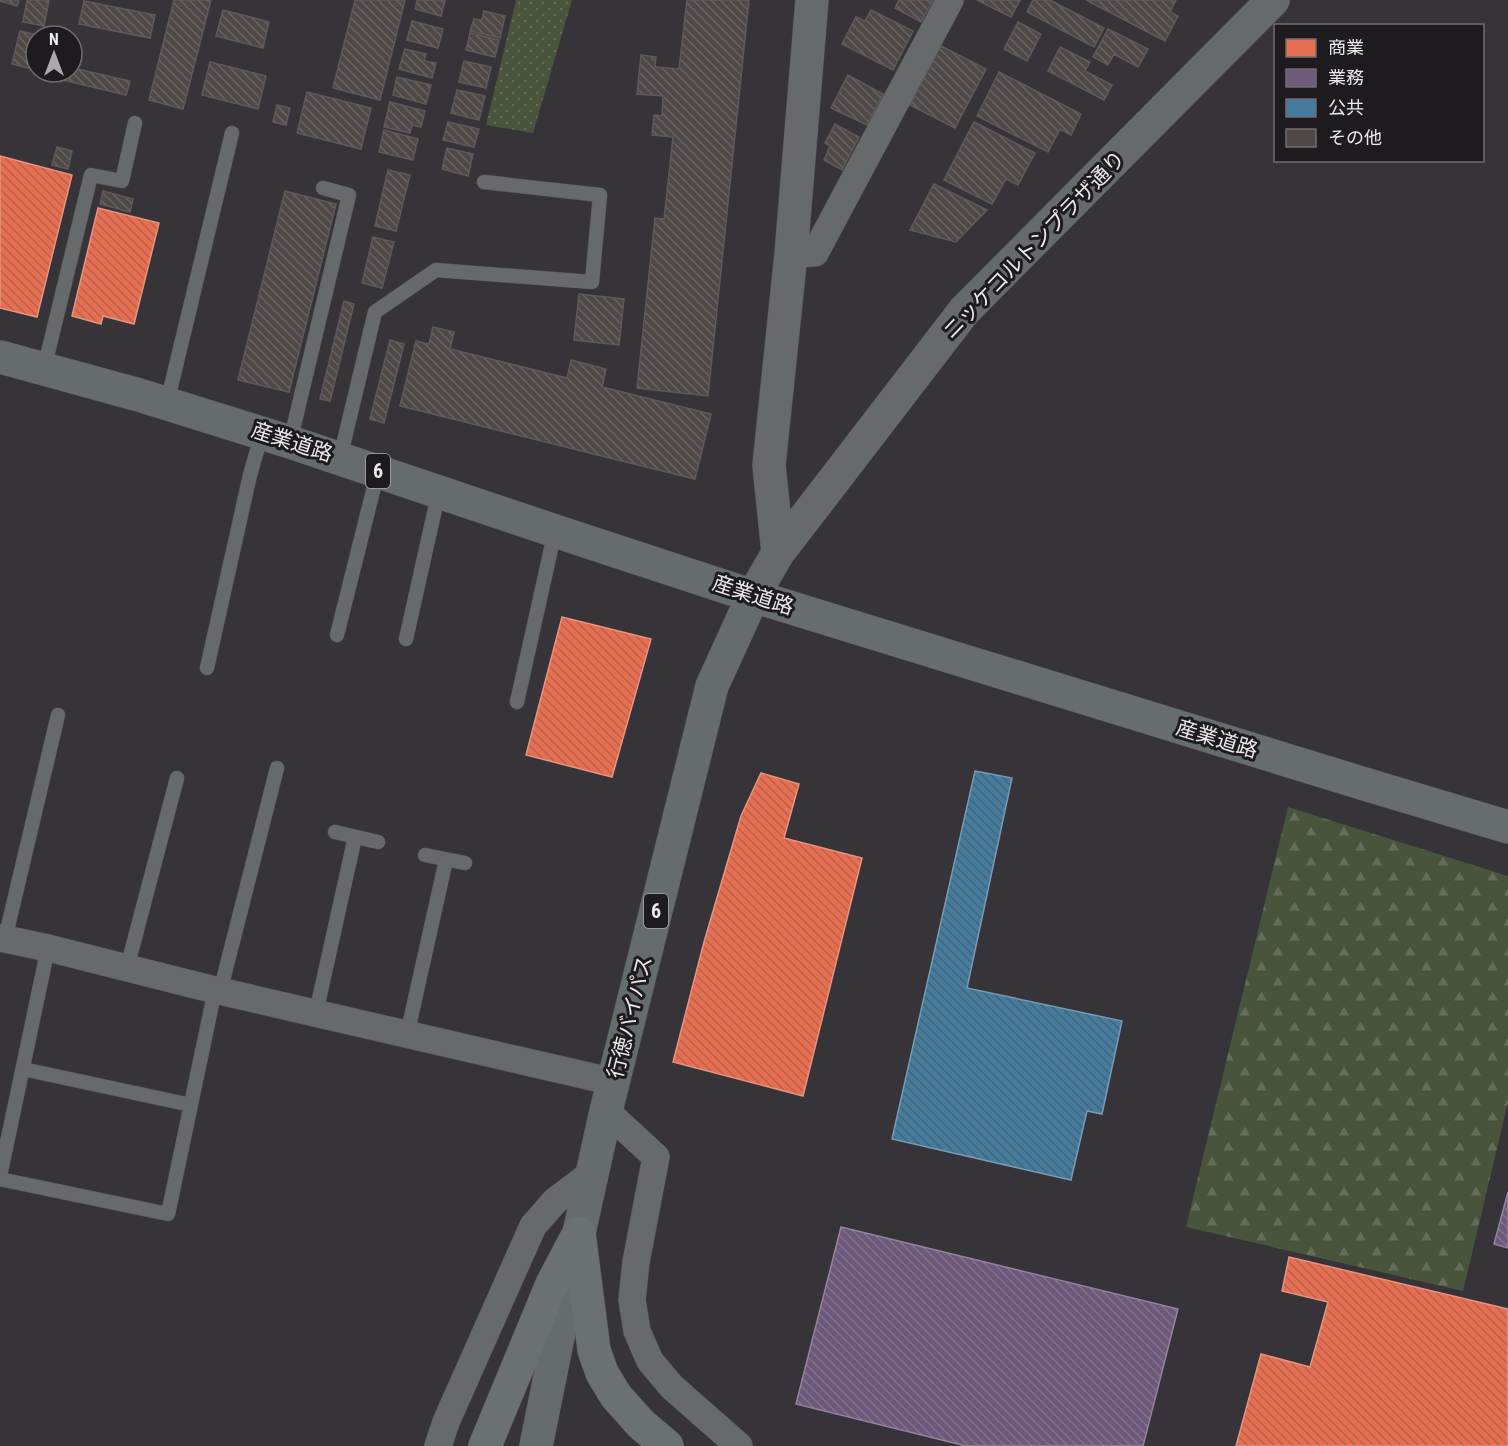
<svg xmlns="http://www.w3.org/2000/svg" width="1508" height="1446" viewBox="0 0 1508 1446" font-family="'Roboto Condensed','Noto Sans JP',sans-serif">
<style>
.forest{fill:url(#forest-firs)}
.park{fill:url(#park-dots)}
.shops{fill:url(#shops-back-hatch);stroke:#e89380;stroke-width:1.5}
.offices{fill:url(#offices-back-hatch);stroke:#93849d;stroke-width:1.5}
.public{fill:url(#public-back-hatch);stroke:#779bb5;stroke-width:1.5}
.building{fill:url(#building-back-hatch);stroke:#5d5a5b;stroke-width:1.5}
.lines{fill:none;stroke-linecap:round;stroke-linejoin:round}
.service-casing{stroke:#545155;stroke-width:15}
.minor-casing{stroke:#545155;stroke-width:28}
.tertiary-casing{stroke:#545155;stroke-width:34}
.secondary-casing{stroke:#545155;stroke-width:34}
.primary-casing{stroke:#545155;stroke-width:34}
.motorway-casing{stroke:#545155;stroke-width:34}
.service{stroke:#666a6a;stroke-width:14}
.minor{stroke:#666a6a;stroke-width:27}
.tertiary{stroke:#666a6a;stroke-width:33}
.secondary{stroke:#676d6d;stroke-width:33}
.primary{stroke:#666b6c;stroke-width:33}
.motorway{stroke:#6b7172;stroke-width:33}
.labels{text-anchor:middle;dominant-baseline:central;stroke-width:6;stroke-linejoin:round;paint-order:stroke}
.shield{fill:#1e1b1f;stroke:#aeaab0;stroke-width:1.5}
.shield-label{font-size:20px;font-weight:bold;fill:#ebe7ee}
.street-label{font-size:21px;fill:#ebe7ee;stroke:#1e1b1f}
</style>
<defs>
<pattern id="forest-firs" width="22" height="20" patternUnits="userSpaceOnUse" patternTransform="scale(1.5)"><rect width="22" height="20" fill="#48553c"/><path d="M5 1l3.5 6h-7zM16 11l3.5 6h-7z" fill="#636d58"/></pattern>
<pattern id="park-dots" width="8" height="8" patternUnits="userSpaceOnUse" patternTransform="scale(1.5)"><rect width="8" height="8" fill="#48553c"/><path d="M2 2h.1M6 6h.1" fill="none" stroke="#636d58" stroke-width="1.8" stroke-linecap="round"/></pattern>
<pattern id="shops-back-hatch" width="6" height="6" patternUnits="userSpaceOnUse" patternTransform="scale(1.5)"><rect width="6" height="6" fill="#e76f51"/><path d="M-1 5l2 2M0 0l6 6M5-1l2 2" fill="none" stroke="#b7624e"/></pattern>
<pattern id="offices-back-hatch" width="6" height="6" patternUnits="userSpaceOnUse" patternTransform="scale(1.5)"><rect width="6" height="6" fill="#6d597a"/><path d="M-1 5l2 2M0 0l6 6M5-1l2 2" fill="none" stroke="#82718d"/></pattern>
<pattern id="public-back-hatch" width="6" height="6" patternUnits="userSpaceOnUse" patternTransform="scale(1.5)"><rect width="6" height="6" fill="#457b9d"/><path d="M-1 5l2 2M0 0l6 6M5-1l2 2" fill="none" stroke="#456376"/></pattern>
<pattern id="building-back-hatch" width="6" height="6" patternUnits="userSpaceOnUse" patternTransform="scale(1.5)"><rect width="6" height="6" fill="#4e4846"/><path d="M-1 5l2 2M0 0l6 6M5-1l2 2" fill="none" stroke="#686261"/></pattern>
</defs>
<rect width="100%" height="100%" fill="#373439"/>
<path class="forest" d="M 1288,807 L 1508,876 L 1508,1102 L 1463,1291 L 1186,1227 Z"/>
<path class="park" d="M 516,0 L 572,0 L 533,133 L 486,125 Z"/>
<path class="shops" d="M 0,156 L 72,175 L 37,317 L 0,308 Z
M 98,208 L 159,223 L 134,324 L 103,316 L 101,324 L 72,316 Z
M 562,617 L 651,639 L 612,777 L 526,755 Z
M 761,773 L 799,784 L 784,838 L 862,858 L 803,1096 L 673,1062 L 704,942 L 741,816 Z
M 1289,1257 L 1508,1309 L 1508,1446 L 1236,1446 L 1261,1354 L 1310,1367 L 1328,1302 L 1282,1291 Z"/>
<path class="offices" d="M 1508,1192 L 1508,1248 L 1494,1244 Z
M 841,1227 L 1178,1309 L 1143,1446 L 966,1446 L 796,1404 Z"/>
<path class="public" d="M 975,771 L 1012,778 L 967,988 L 1122,1021 L 1102,1114 L 1087,1111 L 1071,1180 L 892,1139 Z"/>
<path class="building" d="M 0,0 L 19,0 L 17,6 L 0,1 Z
M 27,0 L 49,0 L 44,26 L 23,22 Z
M 174,0 L 211,0 L 183,109 L 149,100 Z
M 355,0 L 405,0 L 380,100 L 333,88 Z
M 417,0 L 445,0 L 441,16 L 415,9 Z
M 687,0 L 749,0 L 708,396 L 637,388 L 655,218 L 664,219 L 673,137 L 652,135 L 654,115 L 662,116 L 663,96 L 637,94 L 641,55 L 656,57 L 655,67 L 679,69 Z
M 899,0 L 933,0 L 921,22 L 895,8 Z
M 977,0 L 1020,0 L 1011,17 Z
M 1033,0 L 1050,0 L 1104,28 L 1094,47 L 1027,12 Z
M 1086,0 L 1176,0 L 1170,12 L 1178,16 L 1165,41 Z
M 84,1 L 155,15 L 150,38 L 79,24 Z
M 223,10 L 269,22 L 263,48 L 216,36 Z
M 871,10 L 913,31 L 893,70 L 842,44 L 856,17 L 865,21 Z
M 484,11 L 505,16 L 500,38 L 470,31 L 474,19 L 482,20 Z
M 412,21 L 443,29 L 438,48 L 407,40 Z
M 1018,22 L 1041,34 L 1027,61 L 1004,49 Z
M 1108,29 L 1148,49 L 1138,67 L 1114,54 L 1108,65 L 1093,57 Z
M 20,31 L 41,36 L 36,36 L 36,70 L 12,64 Z
M 470,33 L 499,40 L 495,57 L 466,50 Z
M 941,46 L 986,69 L 955,128 L 910,105 Z
M 1060,47 L 1090,62 L 1085,71 L 1112,85 L 1104,100 L 1048,71 Z
M 405,49 L 426,54 L 424,61 L 436,63 L 432,78 L 399,69 Z
M 72,54 L 76,55 L 73,68 L 130,81 L 126,95 L 46,76 L 47,72 L 72,72 Z
M 464,61 L 491,67 L 486,88 L 459,82 Z
M 210,62 L 266,76 L 258,109 L 202,95 Z
M 999,72 L 1081,114 L 1071,135 L 1060,129 L 1048,152 L 977,116 Z
M 848,75 L 883,94 L 867,125 L 831,108 Z
M 397,77 L 431,85 L 426,104 L 393,95 Z
M 457,90 L 485,96 L 479,120 L 451,113 Z
M 307,92 L 371,108 L 361,149 L 297,133 Z
M 390,102 L 425,111 L 421,127 L 412,125 L 410,133 L 384,127 Z
M 277,105 L 290,108 L 286,125 L 273,122 Z
M 448,122 L 479,129 L 474,147 L 443,140 Z
M 974,122 L 1035,153 L 1018,185 L 1006,179 L 992,204 L 944,180 Z
M 835,124 L 859,137 L 842,170 L 824,160 L 830,146 L 825,143 Z
M 384,130 L 418,139 L 413,160 L 379,152 Z
M 57,147 L 72,151 L 68,169 L 52,165 Z
M 447,148 L 473,154 L 468,176 L 442,169 Z
M 388,170 L 410,175 L 396,231 L 375,226 Z
M 934,184 L 987,210 L 956,242 L 910,230 Z
M 103,191 L 133,199 L 130,212 L 100,204 Z
M 285,191 L 336,204 L 289,392 L 238,380 Z
M 373,237 L 394,242 L 382,288 L 362,283 Z
M 579,294 L 624,299 L 619,345 L 574,340 Z
M 344,301 L 354,304 L 330,401 L 320,399 Z
M 433,327 L 454,332 L 450,349 L 567,378 L 571,360 L 606,369 L 602,387 L 711,414 L 695,479 L 400,406 L 416,341 L 429,344 Z
M 390,340 L 404,344 L 384,423 L 370,419 Z"/>
<g class="lines">
<defs>
<path id="service" d="M 44,369 L 91,175 L 122,181 L 135,123
M 167,403 L 232,133
M 290,442 L 349,195 L 323,188
M 340,458 L 375,312 L 436,270 L 592,282 L 600,195 L 484,182
M 337,635 L 378,471
M 406,639 L 439,491
M 207,668 L 250,475 L 262,433
M 517,702 L 555,531
M 335,832 L 378,842
M 425,855 L 465,863
M 5,939 L 58,715
M 127,968 L 177,778
M 220,992 L 277,768
M 316,1013 L 355,837
M 407,1035 L 446,860
M 23,1069 L 191,1105
M 0,1176 L 48,948
M 0,1179 L 168,1214 L 215,990"/>
<path id="minor" d="M 791,254 L 815,253 L 950,0
M 0,938 L 48,948 L 215,990 L 614,1082
M 606,1111 L 656,1157 L 636,1262 L 632,1300 L 637,1331 L 650,1361 L 672,1387 L 739,1446
M 438,1446 L 446,1422 L 533,1226 L 555,1201 L 592,1173"/>
<path id="tertiary" d="M 778,553 L 769,465 L 791,254 L 812,0
M 753,596 L 778,553 L 964,311 L 1273,0"/>
<path id="secondary" d="M 753,596 L 1358,782 L 1508,827"/>
<path id="primary" d="M 0,357 L 139,395 L 290,442 L 555,531 L 753,596 L 712,686 L 606,1111 L 579,1233 L 536,1446"/>
<path id="motorway" d="M 579,1233 L 594,1350 L 602,1373 L 616,1396 L 641,1424 L 667,1446
M 485,1446 L 552,1284 L 579,1233"/>
</defs>
<use href="#service" class="service-casing"/>
<use href="#minor" class="minor-casing"/>
<use href="#tertiary" class="tertiary-casing"/>
<use href="#secondary" class="secondary-casing"/>
<use href="#primary" class="primary-casing"/>
<use href="#motorway" class="motorway-casing"/>
<use href="#service" class="service"/>
<use href="#minor" class="minor"/>
<use href="#tertiary" class="tertiary"/>
<use href="#secondary" class="secondary"/>
<use href="#primary" class="primary"/>
<use href="#motorway" class="motorway"/>
</g>
<g class="labels">
<g class="shield">
<rect x="366" y="454" width="24" height="34" rx="4.5"/>
<rect x="644" y="894" width="24" height="34" rx="4.5"/>
</g>
<g class="shield-label">
<text x="378" y="471">6</text>
<text x="656" y="911">6</text>
</g>
<g class="street-label">
<text transform="translate(1034 245) rotate(-46)">ニッケコルトンプラザ通り</text>
<text transform="translate(292 442) rotate(18)">産業道路</text>
<text transform="translate(753 595) rotate(18)">産業道路</text>
<text transform="translate(1217 739) rotate(17)">産業道路</text>
<text transform="translate(630 1017) rotate(-76)">行徳バイパス</text>
</g>
</g>
<rect x="1274" y="24" width="210" height="138" fill="#1e1b1f" stroke="#706d72" stroke-width="1.5"/>
<rect x="1286" y="39" width="30" height="18" fill="#e76f51" stroke="#706d72" stroke-width="1.5"/>
<text x="1328" y="54" font-size="18" fill="#ebe7ee">商業</text>
<rect x="1286" y="69" width="30" height="18" fill="#6d597a" stroke="#706d72" stroke-width="1.5"/>
<text x="1328" y="84" font-size="18" fill="#ebe7ee">業務</text>
<rect x="1286" y="99" width="30" height="18" fill="#457b9d" stroke="#706d72" stroke-width="1.5"/>
<text x="1328" y="114" font-size="18" fill="#ebe7ee">公共</text>
<rect x="1286" y="129" width="30" height="18" fill="#4e4846" stroke="#706d72" stroke-width="1.5"/>
<text x="1328" y="144" font-size="18" fill="#ebe7ee">その他</text>
<g transform="translate(54 54)"><circle r="28" fill="#1e1b1f" stroke="#706d72" stroke-width="1.5"/>
<path d="M0-4.5L10 22L0 15L-10 22Z" fill="#aca8af"/>
<text y="-9" font-size="16" font-weight="bold" text-anchor="middle" fill="#ebe7ee">N</text>
</g>
</svg>
